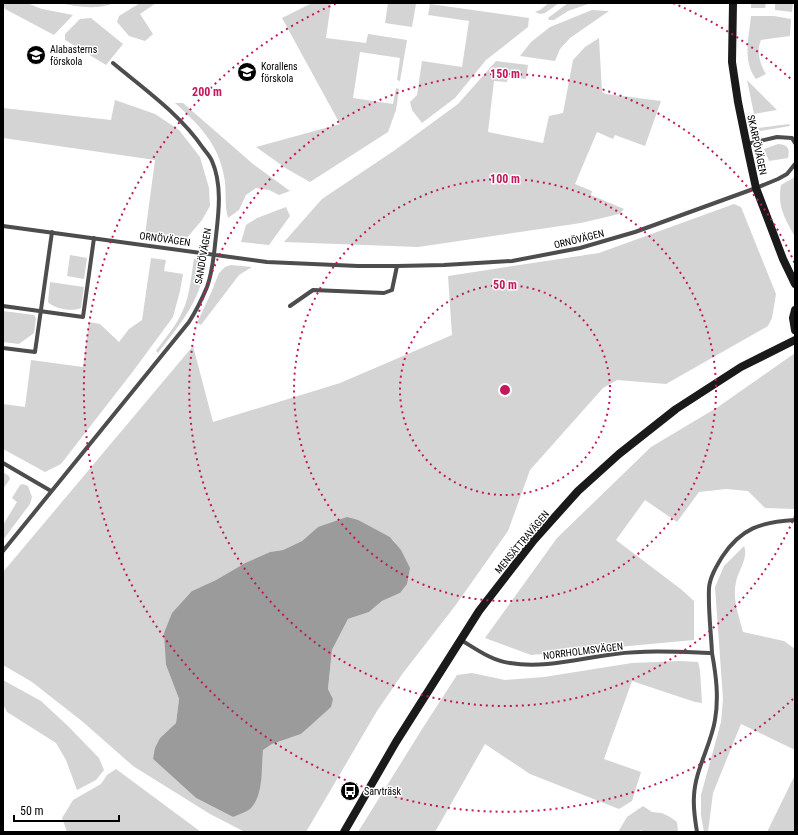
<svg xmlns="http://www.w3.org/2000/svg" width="798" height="835" viewBox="0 0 798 835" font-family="'Roboto Condensed',sans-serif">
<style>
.green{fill:#d4d4d4;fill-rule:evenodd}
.water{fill:#9b9b9b}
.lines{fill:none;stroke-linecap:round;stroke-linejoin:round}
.street{stroke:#4d4d4d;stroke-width:4}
.secondary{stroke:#1a1a1a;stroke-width:8}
.ring{fill:none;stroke:#c2185b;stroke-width:2;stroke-dasharray:2 4}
.labels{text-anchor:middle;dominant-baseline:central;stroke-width:3;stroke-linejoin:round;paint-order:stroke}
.poi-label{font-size:10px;fill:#000;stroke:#fff;text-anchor:start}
.street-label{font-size:10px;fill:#000;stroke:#fff}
.centre{fill:#c2185b;stroke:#fff;stroke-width:2}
.ring-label{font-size:12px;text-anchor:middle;font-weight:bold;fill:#c2185b;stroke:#fff;stroke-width:3;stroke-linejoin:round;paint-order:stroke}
</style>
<rect width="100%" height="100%" fill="#fff"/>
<path class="green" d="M 3,3 L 27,3 L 42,9 L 73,15 L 54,35 L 5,9 Z
M 60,3 L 114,3 C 97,10 77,7 60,3 Z
M 140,3 L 156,3 L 140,14 L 153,34 L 145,41 L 129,36 L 117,22 L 119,16 Z
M 312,3 L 331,3 L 326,38 L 366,43 L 368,34 L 407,40 L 400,81 L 397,80 L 400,58 L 360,52 L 353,98 L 393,104 L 396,88 L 399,89 L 396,110 L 388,132 L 310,182 L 287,169 L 256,147 L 340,124 L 282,18 Z
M 388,3 L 416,4 L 412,27 L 385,23 Z
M 549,3 L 559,3 L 545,13 L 540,14 L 535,12 L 540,10 Z
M 568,3 L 591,3 L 568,11 L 554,20 L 549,20 L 548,18 Z
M 751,3 L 766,3 L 765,8 L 751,8 Z
M 775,3 L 793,3 L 792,12 L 775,10 Z
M 430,4 L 529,18 L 528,27 L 486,60 L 455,98 L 422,123 L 412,110 L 410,102 L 417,95 L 422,61 L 462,67 L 469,21 L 428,15 Z
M 592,10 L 609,11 L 570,38 L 560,49 L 555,61 L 520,56 L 531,42 L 550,27 Z
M 751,16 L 774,16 L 791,19 L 790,36 L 761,40 C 756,51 760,65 766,74 L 756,79 C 742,61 749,37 751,16 Z
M 91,18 L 123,44 L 106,65 L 65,40 L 65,34 L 80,19 Z
M 599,38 L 602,92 L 606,94 L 661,101 L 645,146 L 615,135 L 613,139 L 597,132 L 575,184 L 592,191 L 591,195 L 624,209 L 619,214 L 581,223 L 418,247 L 284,242 L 322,199 L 395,150 L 458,104 L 496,61 L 528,65 L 526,79 L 508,77 L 507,82 L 494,81 L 488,132 L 543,143 L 549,116 L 563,113 L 573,60 L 585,47 Z
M 747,80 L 777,110 L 754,114 Z
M 115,100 L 155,114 L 179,130 L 200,157 L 209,188 L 210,206 L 202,220 L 186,239 L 178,241 L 145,235 L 155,160 L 3,138 L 3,108 L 111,120 Z
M 175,103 L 183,103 L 253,164 L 290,191 L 279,195 L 269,190 L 256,188 L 246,195 L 239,210 L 228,218 C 224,204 227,190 224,176 C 218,143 199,125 175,103 Z
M 789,124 L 790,126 L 760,131 L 758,128 Z
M 778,144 C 788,145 790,148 788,158 L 769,161 L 764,149 Z
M 795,177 L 795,237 C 785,218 777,207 781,185 Z
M 734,204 L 741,207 L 776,294 L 772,318 L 768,326 L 666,384 L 617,380 L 603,388 L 530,470 L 508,531 L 455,606 L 403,673 L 377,711 L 306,832 L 245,832 L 210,814 L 133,766 L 83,722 L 32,682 L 3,665 L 3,572 L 193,346 L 213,422 L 340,383 L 452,335 L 448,276 L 599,253 ZM 368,526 L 390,537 L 395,542 L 400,593 L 382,601 L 369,612 L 348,619 L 332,650 L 328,689 L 333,699 L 301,734 L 272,744 L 263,750 L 233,817 L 196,798 L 153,759 L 160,738 L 176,723 L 179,699 L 166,665 L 192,591 L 216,580 L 245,563 L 270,552 L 283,550 L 302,541 L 318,527 Z
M 286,207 L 290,216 L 269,245 L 241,242 L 246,225 L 257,218 Z
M 70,255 L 87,258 L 84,279 L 67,276 Z
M 151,258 L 166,260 L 164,271 L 183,274 L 180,291 L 173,317 L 134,370 L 61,464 L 45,472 L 3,449 L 3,404 L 25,407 L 31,360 L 83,367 L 89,322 L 100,324 L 119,342 L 129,329 L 142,320 Z
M 194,259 L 200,260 L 204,268 C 201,301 177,328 158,353 L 156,351 C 165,338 177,325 183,310 C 190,295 191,276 194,259 Z
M 231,265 L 252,267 L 239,275 L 201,325 L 197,323 L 211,293 L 219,273 L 225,267 Z
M 50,282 L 84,287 L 81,308 C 73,312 54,309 48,302 Z
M 3,311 L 34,315 L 36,318 L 34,333 L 19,344 L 3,342 Z
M 795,353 L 795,509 L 765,508 L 748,491 L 726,489 L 699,492 L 677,522 L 645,500 L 616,540 L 682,590 L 694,601 L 694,640 L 531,655 L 485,638 L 557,538 L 651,447 L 718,407 Z
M 3,472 L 9,476 L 10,479 L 3,489 Z
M 23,484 L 28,486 L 32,497 L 30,504 L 3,540 L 3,525 L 17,502 L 12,498 L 20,485 Z
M 744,546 C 749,557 738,571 736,582 C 732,599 739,616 743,632 L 784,641 L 795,649 L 795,750 L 741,724 L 713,793 L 708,832 L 704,832 L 701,815 L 701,795 L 721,722 L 723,699 L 715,587 L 724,566 Z
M 680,661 L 698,662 L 700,670 L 702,703 L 695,702 L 632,681 L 604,759 L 641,772 L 632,801 L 619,809 L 530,774 L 485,744 L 435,832 L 358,832 L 424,726 L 457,675 L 472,673 L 505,680 L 544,677 L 632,663 Z
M 3,680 L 41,701 L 68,726 L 99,758 L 104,770 L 96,780 L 77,790 L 66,760 L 56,743 L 7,712 L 3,704 Z
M 116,769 L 201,832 L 67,832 L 62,818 L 73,800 L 101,784 L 107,775 Z
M 795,775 L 795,832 L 767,832 Z
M 643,806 L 652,812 L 662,813 L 670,817 L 677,822 L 678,832 L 644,832 L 641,830 L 639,832 L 618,832 L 627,817 Z"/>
<path class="water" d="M 347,517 L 358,520 L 390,537 L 401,550 L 410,568 L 407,584 L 400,593 L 382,601 L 369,612 L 348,619 L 332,650 L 328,689 L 333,699 L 331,707 L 301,734 L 272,744 L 263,750 C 261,768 264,794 251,808 C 247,812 239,814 233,817 L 196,798 L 153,759 L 155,748 L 160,738 L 176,723 L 179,699 L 166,665 L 164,633 L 172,613 L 192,591 L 216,580 L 245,563 L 270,552 L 283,550 L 302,541 L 318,527 Z"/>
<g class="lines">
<path class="street" d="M 747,144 L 777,137 L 792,138 L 795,143
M 3,226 L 267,262 L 358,266 L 397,266 L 444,265 L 512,261 L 580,248 L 635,232 L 756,188 L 778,179 L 787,174 L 795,164
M 3,306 L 83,317 L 94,238
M 290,306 L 313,290 L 384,293 L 392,290 L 397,266
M 3,348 L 35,352 L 52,232
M 3,463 L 51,491
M 3,551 L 189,322 C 196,311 202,299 207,287 C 213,271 214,253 216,236 C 219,211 222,184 212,161 C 210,156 206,152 203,148 C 180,114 144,89 113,63
M 461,640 C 476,649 492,661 510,663 C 544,669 581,658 615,654 C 648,650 680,652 712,653 C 711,631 708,610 709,588 C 710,577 716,567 722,557 C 741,528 761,522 795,520
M 697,832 C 695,820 693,808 694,796 C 695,770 711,745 715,720 C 719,697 716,675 712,653"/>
<path class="secondary" d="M 733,3 L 732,62 L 738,102 L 748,151 L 756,188 L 783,259 L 795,284
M 795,310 L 793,318 L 795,330
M 344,832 L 396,742 L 479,611 L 534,540 L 578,491 L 619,454 L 676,409 L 741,367 L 795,340"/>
</g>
<g class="ring">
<circle cx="505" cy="390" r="105"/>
<circle cx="505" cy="390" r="211"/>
<path d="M795 516A316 316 0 1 1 795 264"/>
<path d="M793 699A422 422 0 1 1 337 3M673 3A422 422 0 0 1 793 81"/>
</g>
<defs>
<symbol id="school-disc" viewBox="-11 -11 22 22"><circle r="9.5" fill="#000" stroke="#fff"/><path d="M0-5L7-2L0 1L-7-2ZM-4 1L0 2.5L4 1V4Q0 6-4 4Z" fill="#fff"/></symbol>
<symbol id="bus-disc" viewBox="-11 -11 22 22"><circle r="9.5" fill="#000" stroke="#fff"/><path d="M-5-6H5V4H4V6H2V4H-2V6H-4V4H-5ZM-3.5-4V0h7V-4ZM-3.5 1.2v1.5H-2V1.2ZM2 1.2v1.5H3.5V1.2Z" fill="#fff"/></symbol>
</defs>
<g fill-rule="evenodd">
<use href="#school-disc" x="25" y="44" width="22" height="22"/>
<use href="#school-disc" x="236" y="61" width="22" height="22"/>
<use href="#bus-disc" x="339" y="780" width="22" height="22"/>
</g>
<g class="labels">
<g class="poi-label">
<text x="50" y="49">Alabasterns<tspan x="50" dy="12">förskola</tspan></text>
<text x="261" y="66">Korallens<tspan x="261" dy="12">förskola</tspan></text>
<text x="364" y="791">Sarvträsk</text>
</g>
<g class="street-label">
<text transform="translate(757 145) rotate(78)">SKARPÖVÄGEN</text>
<text transform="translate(165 239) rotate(8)">ORNÖVÄGEN</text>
<text transform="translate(579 239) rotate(-14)">ORNÖVÄGEN</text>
<text transform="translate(203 256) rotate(-80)">SANDÖVÄGEN</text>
<text transform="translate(522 542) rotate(-50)">MENSÄTTRAVÄGEN</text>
<text transform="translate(583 651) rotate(-7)">NORRHOLMSVÄGEN</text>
</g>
</g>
<circle cx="505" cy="390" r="6" class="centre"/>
<g class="ring-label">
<text x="505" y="78">150 m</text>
<text x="207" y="96">200 m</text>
<text x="505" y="183">100 m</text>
<text x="505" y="289">50 m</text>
</g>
<rect width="798" height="835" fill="none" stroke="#000000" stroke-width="8"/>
<path d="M14 815v6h105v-6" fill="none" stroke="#000000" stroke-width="2"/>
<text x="20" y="815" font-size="12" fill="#000000" stroke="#ffffff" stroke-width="3" paint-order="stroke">50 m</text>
</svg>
